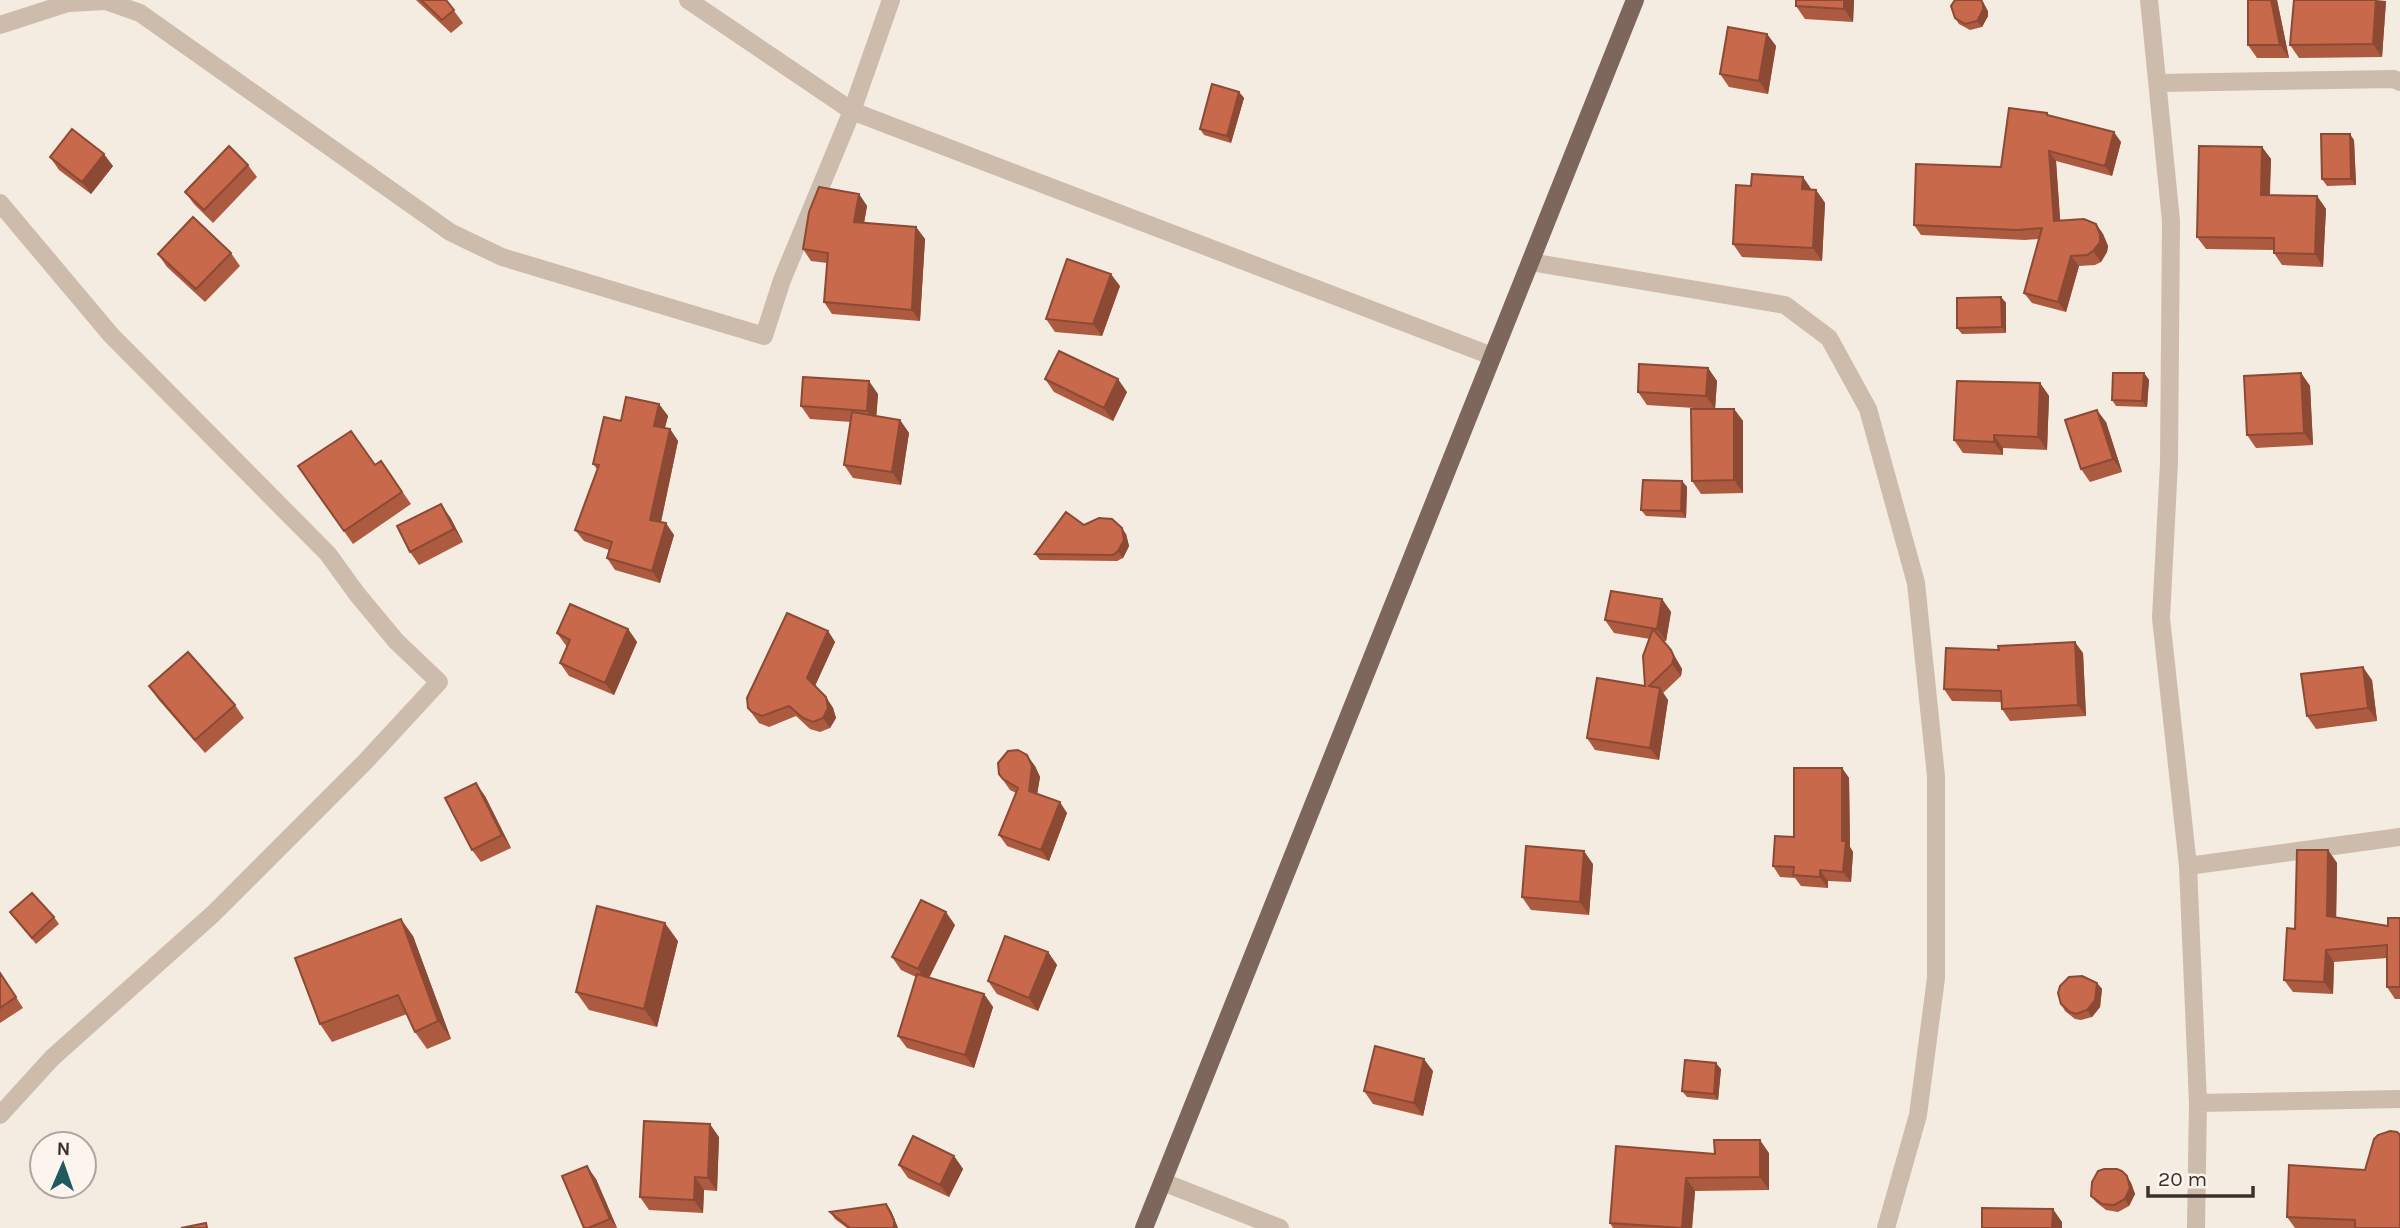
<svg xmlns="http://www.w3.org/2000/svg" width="2400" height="1228" viewBox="0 0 2400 1228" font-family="Karla,sans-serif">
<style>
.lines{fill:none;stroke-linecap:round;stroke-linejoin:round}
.minor{stroke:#cdbbac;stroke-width:18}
.major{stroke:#7d675c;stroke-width:18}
.wall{fill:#ac5a40}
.shaded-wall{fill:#8c4a34}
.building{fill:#c8694b;stroke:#8c4a34;stroke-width:2}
</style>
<rect width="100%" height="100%" fill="#f4ebe1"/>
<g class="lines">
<path class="minor" d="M 688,0 L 852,111 L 1492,356
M 2149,0 L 2171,221 L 2169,463 L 2161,618 L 2188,866 L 2198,1103 L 2196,1228
M 0,25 L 68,3 L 106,1 L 140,13 L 450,232 L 502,257 L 764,336 L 782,280 L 852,111 L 891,0
M 2158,83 L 2394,79 L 2400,82
M 0,203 L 111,335 L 328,554 L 357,594 L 396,641 L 439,682 L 364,763 L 213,914 L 52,1058 L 0,1115
M 1530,262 L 1785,305 L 1829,338 L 1868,409 L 1916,583 L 1936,776 L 1936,978 L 1918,1115 L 1886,1228
M 2188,866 L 2400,837
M 2198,1103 L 2400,1099
M 1163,1182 L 1280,1228"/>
<path class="major" d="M 1144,1228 L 1635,0"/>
</g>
<path class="wall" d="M 416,0 L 446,0 L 463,23 L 451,33 Z
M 1854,0 L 1853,22 L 1805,19 L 1796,6 Z
M 2248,0 L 2277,0 L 2289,58 L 2257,58 L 2248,45 Z
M 2386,1 L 2382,57 L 2299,58 L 2290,45 Z
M 1988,11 L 1988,16 L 1982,27 L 1970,30 L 1959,24 L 1955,18 Z
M 1767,34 L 1776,46 L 1768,94 L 1729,87 L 1720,74 Z
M 1239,92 L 1244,98 L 1231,143 L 1204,135 L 1200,129 Z
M 2047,113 L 2049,115 L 2121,142 L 2112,176 L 2056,161 L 2060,221 L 2096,224 L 2103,234 L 2108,246 L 2107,252 L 2101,262 L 2095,265 L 2079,266 L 2066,312 L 2032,303 L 2024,293 L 2039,239 L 2025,240 L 1921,235 L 1914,225 L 2001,167 Z
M 2354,140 L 2356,185 L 2327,186 L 2322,179 Z
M 2262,147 L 2271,159 L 2270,195 L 2317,196 L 2326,209 L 2323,267 L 2282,265 L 2274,253 L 2274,250 L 2206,249 L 2197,237 Z
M 50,157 L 113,166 L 91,194 L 59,170 Z
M 248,165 L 257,177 L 213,223 L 194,204 L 185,192 Z
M 1812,190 L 1816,190 L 1825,203 L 1822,261 L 1742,257 L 1733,244 Z
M 859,194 L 867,206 L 864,223 L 916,227 L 925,239 L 920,321 L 832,314 L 824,302 L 827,263 L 811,261 L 803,249 Z
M 231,253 L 240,266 L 205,302 L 167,267 L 158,254 Z
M 1120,286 L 1102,336 L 1055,332 L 1046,319 Z
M 2001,297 L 2006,303 L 2006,333 L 1962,334 L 1957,328 Z
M 1708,368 L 1717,381 L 1715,409 L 1734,409 L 1743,421 L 1743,493 L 1701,494 L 1692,481 L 1710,409 L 1647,405 L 1638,392 Z
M 2144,373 L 2149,380 L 2147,407 L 2116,406 L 2112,400 Z
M 2301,373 L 2310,386 L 2313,445 L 2256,448 L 2247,435 Z
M 1045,379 L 1127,392 L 1113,421 L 1054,392 Z
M 2040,383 L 2049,396 L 2047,450 L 2003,448 L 2003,455 L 1963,453 L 1954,440 Z
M 878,394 L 876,416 L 900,420 L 909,433 L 901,485 L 853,478 L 844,465 L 851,422 L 810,419 L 801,406 Z
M 659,404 L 668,416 L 665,428 L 670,429 L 678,441 L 661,522 L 674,535 L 660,583 L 615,570 L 607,558 L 609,550 L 584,541 L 575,530 L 597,469 L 593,464 L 621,421 Z
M 2106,422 L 2122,472 L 2090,482 L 2081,469 Z
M 381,461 L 411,504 L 353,544 L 298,466 L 375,465 Z
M 1682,481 L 1687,487 L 1686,518 L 1646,516 L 1641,510 Z
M 450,517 L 463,542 L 419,565 L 410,552 Z
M 1084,525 L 1126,534 L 1129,546 L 1123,558 L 1117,561 L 1040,560 L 1035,554 Z
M 1662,599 L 1671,612 L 1666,641 L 1663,641 L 1671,650 L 1682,669 L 1681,676 L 1663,693 L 1668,700 L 1659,760 L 1595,750 L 1587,738 L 1645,686 L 1650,639 L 1614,633 L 1605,620 Z
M 628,629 L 637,642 L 614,695 L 569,676 L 560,663 L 567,647 L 557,633 Z
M 828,631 L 835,642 L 815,686 L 826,697 L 833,708 L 836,718 L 830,728 L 820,732 L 810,729 L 796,716 L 769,727 L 759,723 L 748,708 Z
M 1999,650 L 2083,653 L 2086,716 L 2010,721 L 2002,709 L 2002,702 L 1952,701 L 1944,689 Z
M 2372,680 L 2377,721 L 2316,729 L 2307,716 Z
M 149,686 L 235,705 L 244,718 L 205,753 L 158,699 Z
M 1035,766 L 1040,777 L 1037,794 L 1067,813 L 1049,861 L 1007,846 L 999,835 L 1016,793 L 1010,790 L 999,774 Z
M 1842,768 L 1849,778 L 1850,847 L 1853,852 L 1851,882 L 1828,881 L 1828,888 L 1801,886 L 1795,878 L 1780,877 L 1773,866 L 1794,837 Z
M 485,796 L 511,848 L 481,862 L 472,850 Z
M 2328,850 L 2337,863 L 2336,917 L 2388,926 L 2400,918 L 2400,999 L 2395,999 L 2387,987 L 2387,958 L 2334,962 L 2333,994 L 2293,992 L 2284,980 L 2295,929 Z
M 1593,864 L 1589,915 L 1531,910 L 1522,897 Z
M 10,912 L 54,917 L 59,924 L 36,944 Z
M 955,925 L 929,978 L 984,994 L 993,1007 L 974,1068 L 907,1048 L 898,1036 L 916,977 L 901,970 L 892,957 Z
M 413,936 L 451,1039 L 427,1049 L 415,1032 L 407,1014 L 332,1042 L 320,1024 Z
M 678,941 L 657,1027 L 589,1010 L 576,992 Z
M 1048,952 L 1057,965 L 1038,1011 L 997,994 L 988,981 Z
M 0,972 L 23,1008 L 0,1023 Z
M 2097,983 L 2102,989 L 2100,1007 L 2092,1017 L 2081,1020 L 2075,1019 L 2065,1011 L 2061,1004 Z
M 1721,1069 L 1718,1100 L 1687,1097 L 1682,1091 Z
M 1433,1071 L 1423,1116 L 1373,1104 L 1364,1091 Z
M 719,1137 L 717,1191 L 704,1190 L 703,1213 L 649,1210 L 640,1197 Z
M 1769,1153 L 1769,1190 L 1695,1191 L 1692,1228 L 1613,1228 L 1610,1223 L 1715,1154 Z
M 954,1156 L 963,1169 L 949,1197 L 908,1178 L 899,1165 Z
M 2289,1165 L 2400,1228 L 2295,1228 L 2287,1217 Z
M 2127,1176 L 2131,1183 L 2135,1194 L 2129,1206 L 2118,1212 L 2106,1210 L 2096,1202 L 2091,1196 Z
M 596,1179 L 617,1228 L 584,1228 Z
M 886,1204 L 891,1211 L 898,1228 L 847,1228 L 835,1219 L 830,1212 Z"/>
<path class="shaded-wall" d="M 1844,0 L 1854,0 L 1853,22 L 1844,9 Z
M 1981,0 L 1982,0 L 1988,11 L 1988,16 L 1982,27 L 1977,21 Z
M 2271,0 L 2277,0 L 2289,58 L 2280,45 Z
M 2376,0 L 2386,1 L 2382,57 L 2373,44 Z
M 1767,34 L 1776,46 L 1768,94 L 1759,81 Z
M 1239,92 L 1244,98 L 1231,143 L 1227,136 Z
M 2114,132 L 2121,142 L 2112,176 L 2105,166 Z
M 2350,134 L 2354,140 L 2356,185 L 2351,179 Z
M 2262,147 L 2271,159 L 2269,207 L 2261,195 Z
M 2049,151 L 2056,161 L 2061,231 L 2054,221 Z
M 104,154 L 113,166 L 91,194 L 82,182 Z
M 1803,177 L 1812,190 L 1802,189 Z
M 1816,190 L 1825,203 L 1822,261 L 1813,248 Z
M 859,194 L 867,206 L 862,234 L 854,222 Z
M 2317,196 L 2326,209 L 2323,267 L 2315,254 Z
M 2096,224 L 2103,234 L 2108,246 L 2107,252 L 2101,262 L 2093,251 Z
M 916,227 L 925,239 L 920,321 L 912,310 Z
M 2071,256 L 2079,266 L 2066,312 L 2058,302 Z
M 1111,274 L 1120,286 L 1102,336 L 1093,324 Z
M 2001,297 L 2006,303 L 2006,333 L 2002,327 Z
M 1708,368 L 1717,381 L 1715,409 L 1706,396 Z
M 2144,373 L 2149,380 L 2147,407 L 2142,401 Z
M 2301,373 L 2310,386 L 2313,445 L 2304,433 Z
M 1118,379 L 1127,392 L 1113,421 L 1104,408 Z
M 869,381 L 878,394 L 876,423 L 867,411 Z
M 2040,383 L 2049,396 L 2047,450 L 2038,437 Z
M 659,404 L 668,416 L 662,438 L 654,426 Z
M 1734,409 L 1743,421 L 1743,493 L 1734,480 Z
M 2097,410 L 2106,422 L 2122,472 L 2113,459 Z
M 900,420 L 909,433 L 901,485 L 892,472 Z
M 670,429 L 678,441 L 659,531 L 650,520 Z
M 1994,435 L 2003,448 L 2003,455 L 1994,442 Z
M 1682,481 L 1687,487 L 1686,518 L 1681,511 Z
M 441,504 L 450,517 L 463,542 L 454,529 Z
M 666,523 L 674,535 L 660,583 L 652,571 Z
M 1122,528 L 1126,534 L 1129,546 L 1123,558 L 1118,551 Z
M 1662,599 L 1671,612 L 1666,641 L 1657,629 Z
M 628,629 L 637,642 L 614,695 L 605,683 Z
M 828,631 L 835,642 L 814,688 L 807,678 Z
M 2075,642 L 2083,653 L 2086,716 L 2078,705 Z
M 1671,650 L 1682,669 L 1681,676 L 1672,664 Z
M 2363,667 L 2372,680 L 2377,721 L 2368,708 Z
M 1660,688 L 1668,700 L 1659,760 L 1650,748 Z
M 826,697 L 833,708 L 836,718 L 830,728 L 823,718 Z
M 1027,755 L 1035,766 L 1040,777 L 1036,801 L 1029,791 Z
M 1842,768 L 1849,778 L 1850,847 L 1853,852 L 1851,882 L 1843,872 L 1842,841 Z
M 476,783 L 485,796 L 511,848 L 502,835 Z
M 1060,802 L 1067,813 L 1049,861 L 1041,850 Z
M 2328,850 L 2337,863 L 2336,928 L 2327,916 Z
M 1584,851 L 1593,864 L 1589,915 L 1580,902 Z
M 1820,870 L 1828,881 L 1828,888 L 1820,877 Z
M 946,912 L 955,925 L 927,982 L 918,969 Z
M 401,919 L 413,936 L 451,1039 L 438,1021 Z
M 665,923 L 678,941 L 657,1027 L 644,1009 Z
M 2326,950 L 2334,962 L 2333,994 L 2324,982 Z
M 1048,952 L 1057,965 L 1038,1011 L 1029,998 Z
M 2097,983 L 2102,989 L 2100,1007 L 2092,1017 L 2087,1010 Z
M 984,994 L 993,1007 L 974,1068 L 965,1055 Z
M 1424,1059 L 1433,1071 L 1423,1116 L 1414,1103 Z
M 1716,1063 L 1721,1069 L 1718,1100 L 1714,1094 Z
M 710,1124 L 719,1137 L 717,1191 L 708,1178 Z
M 1760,1140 L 1769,1153 L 1769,1190 L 1760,1177 Z
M 954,1156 L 963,1169 L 949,1197 L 940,1185 Z
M 587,1166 L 596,1179 L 617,1228 L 610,1219 Z
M 2127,1176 L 2131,1183 L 2135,1194 L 2129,1206 L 2125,1199 Z
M 695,1177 L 704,1190 L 703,1213 L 694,1200 Z
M 1686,1178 L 1695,1191 L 1692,1228 L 1682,1228 Z
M 886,1204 L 891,1211 L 898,1228 L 894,1228 Z
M 2053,1209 L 2062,1222 L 2062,1228 L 2052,1228 Z"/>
<path class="building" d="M 421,0 L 446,0 L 454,10 L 442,20 Z
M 1796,0 L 1844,0 L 1844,9 L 1796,6 Z
M 1955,0 L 1981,0 L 1983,4 L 1983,10 L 1977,21 L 1965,24 L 1955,18 L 1951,6 Z
M 2248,0 L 2271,0 L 2280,45 L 2248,45 Z
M 2294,0 L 2376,0 L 2373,44 L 2290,45 Z
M 1728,27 L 1767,34 L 1759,81 L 1720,74 Z
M 1212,84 L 1239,92 L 1227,136 L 1200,129 Z
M 2009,108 L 2047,113 L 2047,115 L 2114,132 L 2105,166 L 2049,151 L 2054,221 L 2084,219 L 2096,224 L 2100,235 L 2100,242 L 2093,251 L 2087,255 L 2071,256 L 2058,302 L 2024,293 L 2042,228 L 2017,230 L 1914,225 L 1916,164 L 2001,167 Z
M 72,129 L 104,154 L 82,182 L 50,157 Z
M 2321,134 L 2350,134 L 2351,179 L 2322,179 Z
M 229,146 L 248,165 L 204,210 L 185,192 Z
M 2199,146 L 2262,147 L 2261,195 L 2317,196 L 2315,254 L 2274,253 L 2274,238 L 2197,237 Z
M 1752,174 L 1803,177 L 1802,189 L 1816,190 L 1813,248 L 1733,244 L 1736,185 L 1751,186 Z
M 819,187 L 859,194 L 854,222 L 916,227 L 912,310 L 824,302 L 828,253 L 803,249 L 809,212 Z
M 193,217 L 231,253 L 196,289 L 158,254 Z
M 1067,259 L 1111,274 L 1093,324 L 1046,319 Z
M 2001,297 L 2002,327 L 1957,328 L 1957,298 Z
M 1059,351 L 1118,379 L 1104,408 L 1045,379 Z
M 1639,364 L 1708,368 L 1706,396 L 1638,392 Z
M 2113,373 L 2144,373 L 2142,401 L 2112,400 Z
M 2301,373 L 2304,433 L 2247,435 L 2244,376 Z
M 803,377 L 869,381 L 867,411 L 801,406 Z
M 1957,381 L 2040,383 L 2038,437 L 1994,435 L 1994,442 L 1954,440 Z
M 626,397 L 659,404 L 654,426 L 670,429 L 650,520 L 666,523 L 652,571 L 607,558 L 612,542 L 575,530 L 599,465 L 593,464 L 604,417 L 621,421 Z
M 1691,409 L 1734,409 L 1734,480 L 1692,481 Z
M 2097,410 L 2113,459 L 2081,469 L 2065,420 Z
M 852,412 L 900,420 L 892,472 L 844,465 Z
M 351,431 L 375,465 L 381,461 L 402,492 L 344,531 L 298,466 Z
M 1643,480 L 1682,481 L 1681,511 L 1641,510 Z
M 441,504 L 454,529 L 410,552 L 397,526 Z
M 1066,512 L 1084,525 L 1099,518 L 1112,519 L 1122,528 L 1124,540 L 1118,551 L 1113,555 L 1035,554 Z
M 1611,591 L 1662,599 L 1657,629 L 1605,620 Z
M 570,604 L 628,629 L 605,683 L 560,663 L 570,640 L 557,633 Z
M 787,613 L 828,631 L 807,678 L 826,697 L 828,708 L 823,718 L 813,722 L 803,718 L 789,706 L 762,716 L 752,712 L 748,708 L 747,698 Z
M 1653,629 L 1671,650 L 1674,657 L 1672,664 L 1649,686 L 1660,688 L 1650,748 L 1587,738 L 1597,678 L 1645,686 L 1643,656 Z
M 2075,642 L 2078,705 L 2002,709 L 2001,691 L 1944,689 L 1946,648 L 1999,650 L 1998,646 Z
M 188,652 L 235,705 L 195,740 L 149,686 Z
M 2363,667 L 2368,708 L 2307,716 L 2301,674 Z
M 1018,750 L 1027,755 L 1032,766 L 1029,791 L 1060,802 L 1041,850 L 999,835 L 1018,788 L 1003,779 L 999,774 L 998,763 L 1008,751 Z
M 1794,768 L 1842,768 L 1842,841 L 1846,841 L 1843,872 L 1820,870 L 1820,877 L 1793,875 L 1794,867 L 1773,866 L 1775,836 L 1794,837 Z
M 476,783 L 502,835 L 472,850 L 445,798 Z
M 1526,846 L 1584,851 L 1580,902 L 1522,897 Z
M 2297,850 L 2328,850 L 2327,916 L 2388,926 L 2388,918 L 2400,918 L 2400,987 L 2387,987 L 2387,945 L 2326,950 L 2324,982 L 2284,980 L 2287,928 L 2295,929 Z
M 32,893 L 54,917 L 32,938 L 10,912 Z
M 921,900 L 946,912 L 918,969 L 892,957 Z
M 597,906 L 665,923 L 644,1009 L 576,992 Z
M 401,919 L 438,1021 L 415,1032 L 398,995 L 320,1024 L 295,958 Z
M 1005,936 L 1048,952 L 1029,998 L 988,981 Z
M 0,973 L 16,997 L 0,1008 Z
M 917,974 L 984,994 L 965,1055 L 898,1036 Z
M 2082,976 L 2097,983 L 2095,1000 L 2087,1010 L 2076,1014 L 2070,1012 L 2061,1004 L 2058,993 L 2060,986 L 2069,977 Z
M 1375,1046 L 1424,1059 L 1414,1103 L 1364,1091 Z
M 1685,1060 L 1716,1063 L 1714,1094 L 1682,1091 Z
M 644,1121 L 710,1124 L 708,1178 L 695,1177 L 694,1200 L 640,1197 Z
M 2390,1131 L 2397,1132 L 2400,1135 L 2400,1228 L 2355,1228 L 2355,1220 L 2287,1217 L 2289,1165 L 2365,1170 L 2374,1139 L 2378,1135 Z
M 913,1136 L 954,1156 L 940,1185 L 899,1165 Z
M 1714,1140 L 1760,1140 L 1760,1177 L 1686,1178 L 1682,1228 L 1610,1223 L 1616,1146 L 1715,1154 Z
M 587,1166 L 610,1219 L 588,1228 L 584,1228 L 562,1176 Z
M 2104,1169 L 2117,1169 L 2122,1171 L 2127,1176 L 2130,1188 L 2125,1199 L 2114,1205 L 2102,1204 L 2091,1196 L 2092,1182 L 2098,1171 Z
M 886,1204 L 894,1220 L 894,1228 L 850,1228 L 830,1212 Z
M 1982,1208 L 2053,1209 L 2052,1228 L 1982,1228 Z
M 206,1223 L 207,1228 L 181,1228 Z"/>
<g transform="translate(63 1165) rotate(2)"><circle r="33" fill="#fbf5ee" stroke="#aea6a0" stroke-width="2"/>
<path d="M0-5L12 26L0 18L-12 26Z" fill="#1f5a5e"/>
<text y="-10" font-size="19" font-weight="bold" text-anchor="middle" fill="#3b302b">N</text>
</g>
<path d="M2148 1186v10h105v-10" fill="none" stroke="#3b302b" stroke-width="3.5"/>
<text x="2158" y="1186" font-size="21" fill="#3b302b" stroke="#fbf5ee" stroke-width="5" paint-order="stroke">20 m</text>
</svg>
